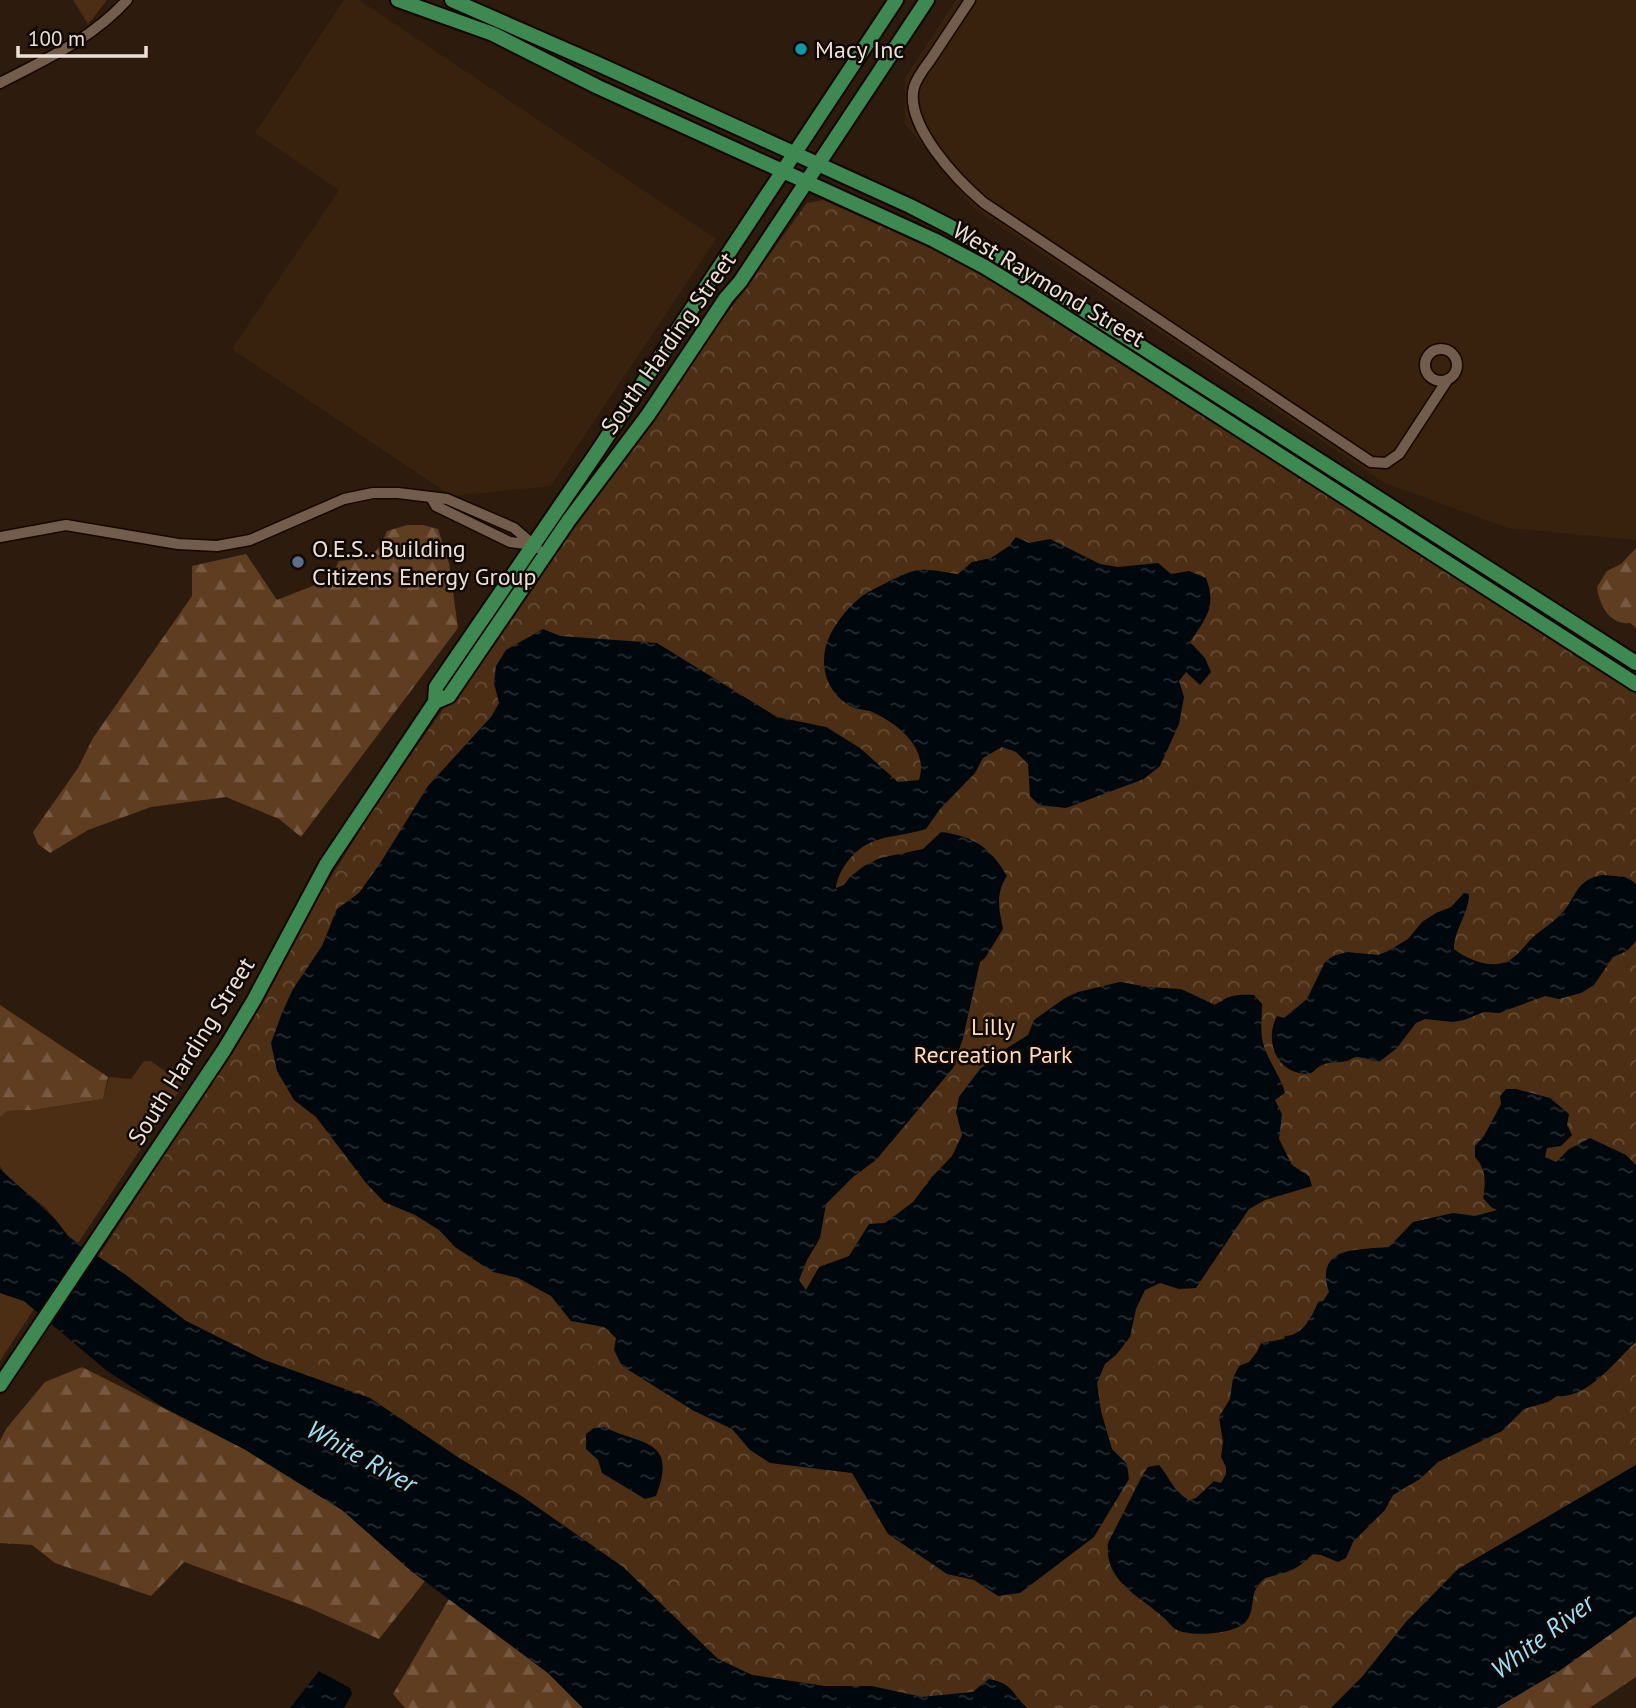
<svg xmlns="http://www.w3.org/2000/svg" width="1636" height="1708" viewBox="0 0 1636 1708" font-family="'PT Sans',sans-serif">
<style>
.built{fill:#38210d}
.green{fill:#4b2e14}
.forest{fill:url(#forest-firs)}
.park{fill:url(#park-crowns)}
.water{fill:url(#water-ripples)}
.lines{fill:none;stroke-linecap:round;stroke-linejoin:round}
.minor-casing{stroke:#150600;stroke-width:13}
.primary-casing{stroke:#150600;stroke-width:18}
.minor{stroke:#725d4d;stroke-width:10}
.primary{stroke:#3e8851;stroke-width:14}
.culture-dot{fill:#0f9aa8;stroke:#100804;stroke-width:2.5}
.service-dot{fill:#5c6f8a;stroke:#100804;stroke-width:2.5}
.labels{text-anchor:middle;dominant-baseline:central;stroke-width:5;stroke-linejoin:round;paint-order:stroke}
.poi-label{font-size:24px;fill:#ede1d7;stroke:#100804;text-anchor:start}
.street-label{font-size:24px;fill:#ede1d7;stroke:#100804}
.park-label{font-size:24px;fill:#ffdabd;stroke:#100804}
.water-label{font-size:26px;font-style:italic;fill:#9de0f9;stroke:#100804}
</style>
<defs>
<pattern id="forest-firs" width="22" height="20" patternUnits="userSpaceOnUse" patternTransform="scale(1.75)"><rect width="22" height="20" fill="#5f3d20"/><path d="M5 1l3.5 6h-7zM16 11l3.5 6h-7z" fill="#765940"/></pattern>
<pattern id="park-crowns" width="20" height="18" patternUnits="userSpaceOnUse" patternTransform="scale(1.75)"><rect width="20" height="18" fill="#4b2e14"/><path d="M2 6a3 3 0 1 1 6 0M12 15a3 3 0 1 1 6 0" fill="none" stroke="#654c35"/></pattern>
<pattern id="water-ripples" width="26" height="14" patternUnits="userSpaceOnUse" patternTransform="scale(1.75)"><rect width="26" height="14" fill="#00080e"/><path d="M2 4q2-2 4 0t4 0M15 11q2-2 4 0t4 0" fill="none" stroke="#262c30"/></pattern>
</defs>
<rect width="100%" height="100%" fill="#2d1c0d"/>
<path class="built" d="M 344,0 L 359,0 L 716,239 L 551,486 L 452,496 L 232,349 L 339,190 L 255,133 Z
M 956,0 L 1636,0 L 1636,540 L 1508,528 L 1385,483 L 974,208 L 905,124 L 905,78 Z"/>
<path class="green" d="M 73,0 L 107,0 L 88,24 Z
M 144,1061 L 151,1061 L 181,1083 L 180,1090 L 78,1243 L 69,1237 L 46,1208 L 6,1176 L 0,1166 L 0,1117 L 6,1111 L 33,1110 L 103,1099 L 109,1077 L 131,1079 Z
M 0,1293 L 24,1301 L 34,1309 L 0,1361 Z"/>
<path class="forest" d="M 407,525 L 423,525 L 438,529 L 449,563 L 458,628 L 301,837 L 279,819 L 226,797 L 151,807 L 88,830 L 50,853 L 38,844 L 33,832 L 78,768 L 93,738 L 192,596 L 192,566 L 246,554 L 277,600 L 330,579 L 339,561 C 367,558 376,560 387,531 Z
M 1636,548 L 1636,628 L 1630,623 C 1609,625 1599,604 1597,587 L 1607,571 L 1621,564 Z
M 0,1005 L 108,1077 L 103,1099 L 33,1110 L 7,1111 L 0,1117 Z
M 82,1367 L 244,1449 L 342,1510 L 425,1581 L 379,1639 L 307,1607 L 184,1562 L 151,1596 L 55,1563 L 32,1545 L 0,1543 L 0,1441 L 6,1429 L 45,1382 Z
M 449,1599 L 548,1673 L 583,1708 L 405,1708 L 393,1694 Z
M 1636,1616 L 1636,1677 L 1594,1705 L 1589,1708 L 1496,1708 L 1559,1671 Z"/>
<path class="park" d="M 823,200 L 947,255 L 993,282 L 1636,694 L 1636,1465 L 1458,1569 L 1406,1622 L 1362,1677 L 1331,1708 L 1028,1708 C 1016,1699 1013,1686 997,1681 L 979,1686 L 973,1692 L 922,1697 L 871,1686 L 824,1686 L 752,1675 L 718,1659 L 623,1567 L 520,1495 L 456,1456 L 370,1398 L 264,1360 L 186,1321 L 98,1257 L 264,1001 L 311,909 L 379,800 L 555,550 L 807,203 Z"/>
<path class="water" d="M 1016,537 L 1029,543 L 1050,539 L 1100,564 L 1118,567 L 1158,563 L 1171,574 L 1189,571 L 1206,578 C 1217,607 1206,618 1190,642 L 1205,658 L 1211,672 L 1200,685 L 1186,672 L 1179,681 L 1184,697 L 1179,724 L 1160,766 L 1144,779 L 1066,808 L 1039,805 L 1030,796 L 1028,764 L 1016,752 L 1002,747 L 983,758 L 975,773 L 940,809 L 926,829 C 908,835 888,835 872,842 C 854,849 838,870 836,888 L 844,885 L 850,877 L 864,866 L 880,858 L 923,849 L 941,832 C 974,836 991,848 1007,876 C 995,894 999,909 1003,929 L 985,958 L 980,962 L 963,1038 L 953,1068 L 876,1160 L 853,1177 L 826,1204 L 820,1238 L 807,1260 L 799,1280 L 806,1290 L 819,1267 L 849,1256 L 869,1224 L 885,1223 L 913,1202 L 931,1178 L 952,1156 L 962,1135 L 956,1112 L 959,1097 L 980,1069 L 1004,1050 L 1028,1035 L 1034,1020 L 1065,998 L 1078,992 L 1120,982 L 1149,987 L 1181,989 L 1215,1005 C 1228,995 1238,994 1254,995 L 1262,1004 C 1262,1016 1260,1031 1263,1043 C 1268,1061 1280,1075 1285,1093 L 1275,1100 L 1282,1114 L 1279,1139 L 1292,1165 L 1309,1176 L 1312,1186 L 1265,1200 L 1249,1209 L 1196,1288 L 1179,1289 L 1160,1283 L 1145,1290 L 1136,1309 L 1130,1337 L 1116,1355 L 1105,1364 L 1097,1383 L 1101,1411 L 1112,1449 L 1127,1464 L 1129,1479 L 1094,1537 L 1020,1593 L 998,1596 L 974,1580 L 947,1574 L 888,1534 L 852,1473 L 770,1463 L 750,1450 L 732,1429 L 694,1411 L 622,1366 L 614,1350 L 616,1338 L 604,1327 L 571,1321 L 551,1296 L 518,1278 L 493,1272 L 455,1247 L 439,1230 L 415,1215 L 384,1202 L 366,1183 L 316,1117 L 294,1100 L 277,1071 L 271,1043 L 282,1013 L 293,989 L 322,946 L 337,909 L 359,893 L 381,862 L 428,786 L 491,717 L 499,703 L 494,683 L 496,666 L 506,650 L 543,629 L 560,636 L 657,643 L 777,717 L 826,727 L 860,748 L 898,782 L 919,780 C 929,749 899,724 872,712 C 866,709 858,710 852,707 C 824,692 817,660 831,633 C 841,615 856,597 876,588 C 887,583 909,570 920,570 C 932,569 946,573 958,574 L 972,562 L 991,558 L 1009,546 Z
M 1603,875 L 1627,877 L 1636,884 L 1636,941 L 1627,951 L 1613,957 L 1594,985 L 1581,993 L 1559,999 L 1545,996 L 1499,1013 L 1484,1012 L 1464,1020 L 1453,1022 L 1425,1019 L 1416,1023 L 1397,1048 L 1379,1062 C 1372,1061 1364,1057 1357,1057 C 1353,1057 1350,1060 1347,1061 C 1338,1063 1328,1061 1320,1066 C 1314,1069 1314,1074 1306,1074 C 1276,1073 1264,1040 1277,1016 L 1284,1018 L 1307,999 L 1325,962 L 1333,956 L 1347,952 L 1378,955 L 1388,951 L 1408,939 L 1422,922 L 1436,913 L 1451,907 L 1464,893 L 1469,894 C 1469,914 1454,929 1454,949 C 1469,961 1497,972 1514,957 C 1521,952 1526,944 1532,938 C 1542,929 1553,923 1562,913 C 1578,895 1575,880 1603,875 Z
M 1506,1089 L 1516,1089 L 1550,1098 L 1569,1114 L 1567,1125 L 1572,1135 L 1561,1146 L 1547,1148 L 1545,1157 L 1556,1162 L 1569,1149 L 1590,1138 L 1626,1155 L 1636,1165 L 1636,1342 C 1615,1361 1588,1399 1557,1396 L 1548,1402 L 1524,1409 L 1502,1431 L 1438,1462 L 1420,1479 L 1393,1495 L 1385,1510 L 1353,1542 L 1346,1558 L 1338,1562 L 1321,1555 L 1313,1554 C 1296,1571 1288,1572 1265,1578 C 1262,1581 1257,1586 1255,1591 C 1251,1602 1254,1617 1242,1625 C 1229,1634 1187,1638 1174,1628 C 1170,1625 1167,1620 1163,1617 C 1138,1595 1104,1581 1108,1543 L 1142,1476 L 1148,1467 L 1159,1465 C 1170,1478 1173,1491 1189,1500 L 1196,1498 L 1214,1481 L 1221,1483 L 1226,1474 L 1226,1467 L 1221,1457 L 1223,1442 L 1219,1417 L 1230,1399 L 1233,1378 L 1239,1366 L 1249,1362 L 1257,1352 L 1261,1343 L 1284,1339 L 1285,1336 C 1302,1336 1312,1317 1318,1302 L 1323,1301 L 1329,1292 C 1314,1246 1357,1250 1389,1247 L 1413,1222 L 1453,1213 L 1475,1216 L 1497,1210 L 1491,1207 L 1483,1198 C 1486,1182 1486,1169 1475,1157 L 1475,1146 L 1484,1136 L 1501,1104 L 1500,1096 Z
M 0,1169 L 55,1219 L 69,1237 L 126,1275 L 186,1321 L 264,1360 L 370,1398 L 456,1456 L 520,1495 L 623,1567 L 718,1659 L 752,1675 L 824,1686 L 871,1686 L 922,1697 L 973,1692 L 989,1679 C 1017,1685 1010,1695 1028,1708 L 583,1708 L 548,1673 L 411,1571 L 342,1510 L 244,1449 L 163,1407 L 107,1371 L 24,1301 L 0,1293 Z
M 604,1427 C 642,1446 678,1438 656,1496 L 645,1499 L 602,1473 L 598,1460 L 586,1449 L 586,1434 L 594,1428 Z
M 1636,1465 L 1636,1616 L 1559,1671 L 1496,1708 L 1331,1708 L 1362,1677 L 1406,1622 L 1458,1569 Z
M 319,1671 L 350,1688 L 352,1694 L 344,1708 L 290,1708 Z"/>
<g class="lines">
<defs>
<path id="minor" d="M 970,0 C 957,20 944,39 931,59 C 925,67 917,77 914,87 C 904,125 958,181 984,203 L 1371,462 L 1386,463 L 1399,454 L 1448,379
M 0,83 C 46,59 92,39 127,0
M1425 365a16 16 0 1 1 32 0a16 16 0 1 1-32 0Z
M 432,499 L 436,506 L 510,542 L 533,545
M 0,537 L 66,525 L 178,544 L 217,546 L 250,540 L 344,499 L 373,493 L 398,493 L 447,499 L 514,528 L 537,548"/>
<path id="primary" d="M 398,0 L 493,34 L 598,87 L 934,240 L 985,267 L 1029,294 L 1636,684
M 452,0 L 598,64 L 910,206 L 951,227 L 1026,273 L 1636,663
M 435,702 L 449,696 L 569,520 L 648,415 L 726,298 L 740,282 L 927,0
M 0,1385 L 224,1050 L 254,1000 L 326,865 L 435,702 L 436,687 L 597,452 L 896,0"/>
</defs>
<use href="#minor" class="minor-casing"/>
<use href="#primary" class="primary-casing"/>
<use href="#minor" class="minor"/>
<use href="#primary" class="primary"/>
</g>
<circle class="culture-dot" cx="801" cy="49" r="7"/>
<circle class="service-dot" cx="298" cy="562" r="7"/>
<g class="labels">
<g class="poi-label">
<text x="815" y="49">Macy Inc</text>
<text x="312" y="548">O.E.S.. Building<tspan x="312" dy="28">Citizens Energy Group</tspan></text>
</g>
<g class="street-label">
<text transform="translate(1049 284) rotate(31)">West Raymond Street</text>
<text transform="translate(668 343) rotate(-55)">South Harding Street</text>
<text transform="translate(191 1051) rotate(-58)">South Harding Street</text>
</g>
<g class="park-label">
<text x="993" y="1026">Lilly<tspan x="993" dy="28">Recreation Park</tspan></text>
</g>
<g class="water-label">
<text transform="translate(362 1456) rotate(29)">White River</text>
<text transform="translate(1542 1636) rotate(-37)">White River</text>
</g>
</g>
<path d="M18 46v10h128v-10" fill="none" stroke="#ede1d7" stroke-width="3.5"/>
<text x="28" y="46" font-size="21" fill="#ede1d7" stroke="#100804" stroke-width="5" paint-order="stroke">100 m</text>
</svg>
